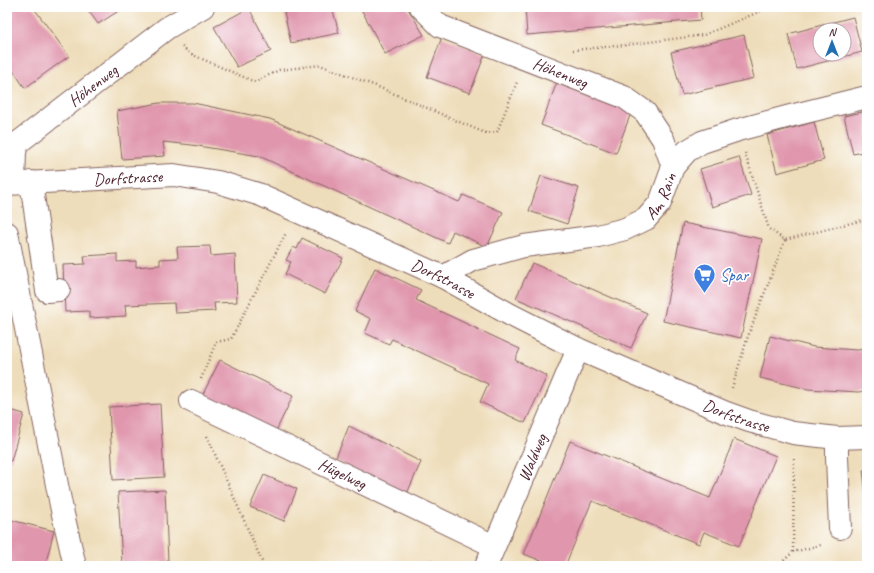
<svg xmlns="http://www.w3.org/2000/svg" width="874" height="573" viewBox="0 0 874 573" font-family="Caveat,sans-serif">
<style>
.building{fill:#e096ad;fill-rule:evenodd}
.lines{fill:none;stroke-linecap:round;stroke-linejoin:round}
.minor-casing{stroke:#83625d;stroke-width:24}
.path{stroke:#83625d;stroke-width:2.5;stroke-dasharray:1 3;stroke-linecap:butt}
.minor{stroke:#fff;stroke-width:22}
.labels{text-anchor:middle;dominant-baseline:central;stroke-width:3.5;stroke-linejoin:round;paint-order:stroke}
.street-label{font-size:17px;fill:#4a1f2b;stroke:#fff}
.shop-label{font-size:17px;fill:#366cbe;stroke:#fff;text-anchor:start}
</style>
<rect width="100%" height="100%" fill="#fff"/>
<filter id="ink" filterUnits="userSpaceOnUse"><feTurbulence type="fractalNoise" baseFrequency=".025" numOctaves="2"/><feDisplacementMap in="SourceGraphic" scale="8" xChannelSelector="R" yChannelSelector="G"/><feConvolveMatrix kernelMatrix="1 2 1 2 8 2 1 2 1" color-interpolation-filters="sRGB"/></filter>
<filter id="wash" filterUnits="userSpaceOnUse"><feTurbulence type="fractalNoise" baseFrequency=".012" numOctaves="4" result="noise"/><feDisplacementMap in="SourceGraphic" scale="16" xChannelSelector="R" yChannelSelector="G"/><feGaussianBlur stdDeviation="0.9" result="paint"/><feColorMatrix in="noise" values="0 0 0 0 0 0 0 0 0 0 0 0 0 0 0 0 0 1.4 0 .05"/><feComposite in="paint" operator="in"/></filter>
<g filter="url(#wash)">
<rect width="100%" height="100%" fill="#eeddba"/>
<g id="blocks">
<path class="building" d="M 10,7 L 33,7 L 69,56 L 25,88 L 7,62 L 7,9 Z
M 86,7 L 125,7 L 98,24 Z
M 283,7 L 332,7 L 339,33 L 291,43 Z
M 360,7 L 407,7 L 424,35 L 385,54 Z
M 525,7 L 700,7 L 701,20 L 527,35 Z
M 249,8 L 271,51 L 237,67 L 214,27 Z
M 853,17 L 862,52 L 797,69 L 788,34 ZM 820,30 L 844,30 L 844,54 L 820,54 Z
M 744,35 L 754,78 L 682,95 L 671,52 Z
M 442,37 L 485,54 L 470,93 L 427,77 Z
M 557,82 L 632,110 L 616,153 L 541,125 Z
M 159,103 L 193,103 L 270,119 L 459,202 L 463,195 L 503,212 L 487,247 L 453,231 L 448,243 L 259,156 L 192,145 L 163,142 L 165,156 L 122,159 L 117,111 Z
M 867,111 L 867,151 L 853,154 L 844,116 Z
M 814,122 L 824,160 L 777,173 L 767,135 Z
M 739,157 L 751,195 L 712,207 L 700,169 Z
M 541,176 L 579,188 L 567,224 L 529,211 Z
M 683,223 L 762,239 L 741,338 L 663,321 Z
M 302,238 L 343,258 L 325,294 L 285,274 L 291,262 L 286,260 L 293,247 L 297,249 Z
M 210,246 L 211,256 L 235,254 L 237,302 L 214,303 L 215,311 L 175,313 L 174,303 L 125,305 L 126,316 L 89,318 L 89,311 L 65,312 L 63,265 L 85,264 L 84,256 L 117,254 L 117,262 L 136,261 L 136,267 L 160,265 L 160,259 L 178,258 L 177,247 Z
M 532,263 L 647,313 L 631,348 L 516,298 Z
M 375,268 L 421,290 L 416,300 L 520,349 L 515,360 L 547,376 L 525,423 L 480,402 L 488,384 L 392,339 L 389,344 L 365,333 L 371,319 L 355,311 Z
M 770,336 L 814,347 L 857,350 L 867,349 L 867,391 L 858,392 L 808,389 L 760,378 Z
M 220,360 L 293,396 L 274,435 L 201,398 Z
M 160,404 L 164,477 L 113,480 L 109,407 Z
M 7,409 L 24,414 L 11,461 L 7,460 Z
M 349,426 L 421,462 L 405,498 L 335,460 Z
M 734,439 L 776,456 L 739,546 L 704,532 L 699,544 L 592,501 L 565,566 L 554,566 L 524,554 L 570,441 L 710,498 Z
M 863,470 L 867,470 L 867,495 L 866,496 Z
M 264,475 L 297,489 L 284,521 L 250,507 Z
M 165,490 L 168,562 L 122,564 L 118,492 Z
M 7,519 L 54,531 L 45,566 L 7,566 Z
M 431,562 L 431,566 L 375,566 L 375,565 Z"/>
</g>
</g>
<g filter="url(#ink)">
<use href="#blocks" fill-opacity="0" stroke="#83625d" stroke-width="1"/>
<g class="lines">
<defs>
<g id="minor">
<path id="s1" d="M 421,7 L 440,26 L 624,97 L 645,112 L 663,139 L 673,167"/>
<path d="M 31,182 L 47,291 L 59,290"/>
<path id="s2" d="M 14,183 L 15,151 L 19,142 L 167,28 L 203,7"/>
<path id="s3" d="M 7,184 L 174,175 L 218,182 L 261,195 L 443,277 L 511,315 L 578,349 L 724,412 L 749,421 L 793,433 L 837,438 L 867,437"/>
<path d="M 7,233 L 62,510 L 75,566"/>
<path id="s4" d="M 443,277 L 473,260 L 524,246 L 598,236 L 625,229 L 646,219 L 660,203 L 673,167 L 687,151 L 702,142 L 738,130 L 790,116 L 867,97"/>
<path id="s5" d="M 191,401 L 494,546"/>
<path d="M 837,438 L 837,457 L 840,528"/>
<path id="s6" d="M 486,566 L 578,349"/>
</g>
</defs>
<use href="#minor" class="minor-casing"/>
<path class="path" d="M 182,47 L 193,55 L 255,82 L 279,70 L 320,65 L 376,86 L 485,133 L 497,132 L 517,82
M 573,50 L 625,45 L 704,35 L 761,11 L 760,7
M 745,153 L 769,229 L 785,240 L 867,219
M 201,379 L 216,342 L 231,339 L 286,233
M 732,388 L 748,336 L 785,240
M 207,436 L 264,566
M 793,552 L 794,458
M 778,566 L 793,552 L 821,545"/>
<use href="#minor" class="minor"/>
</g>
</g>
<defs>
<symbol id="supermarket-pin" viewBox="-11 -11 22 30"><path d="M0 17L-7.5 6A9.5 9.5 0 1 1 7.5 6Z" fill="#3f7fe0" stroke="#fff"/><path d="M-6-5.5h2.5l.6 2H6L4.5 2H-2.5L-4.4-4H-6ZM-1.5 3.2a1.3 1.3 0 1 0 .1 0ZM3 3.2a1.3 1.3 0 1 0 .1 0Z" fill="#fff"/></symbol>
</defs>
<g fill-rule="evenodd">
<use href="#supermarket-pin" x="692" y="262" width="25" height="34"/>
</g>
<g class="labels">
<g class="street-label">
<text stroke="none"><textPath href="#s1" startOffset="156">Höhenweg</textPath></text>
<text stroke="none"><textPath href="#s2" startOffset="135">Höhenweg</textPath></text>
<text stroke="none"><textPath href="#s3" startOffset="121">Dorfstrasse</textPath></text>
<text stroke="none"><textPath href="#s4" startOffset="241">Am Rain</textPath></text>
<text stroke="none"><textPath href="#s3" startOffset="457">Dorfstrasse</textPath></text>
<text stroke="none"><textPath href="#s3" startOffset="781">Dorfstrasse</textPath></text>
<text stroke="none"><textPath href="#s6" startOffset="118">Waldweg</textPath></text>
<text stroke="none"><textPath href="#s5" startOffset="168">Hügelweg</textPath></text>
</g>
<g class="shop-label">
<text x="720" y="275">Spar</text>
</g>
</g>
<rect width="874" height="573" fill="none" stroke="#fff" stroke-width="24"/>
<g transform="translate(832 42)"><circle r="19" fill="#ffffff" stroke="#b7a5aa"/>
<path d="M0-3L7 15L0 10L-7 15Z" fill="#1f6fb2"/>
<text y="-6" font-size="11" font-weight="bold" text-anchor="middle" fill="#4a1f2b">N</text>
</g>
</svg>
